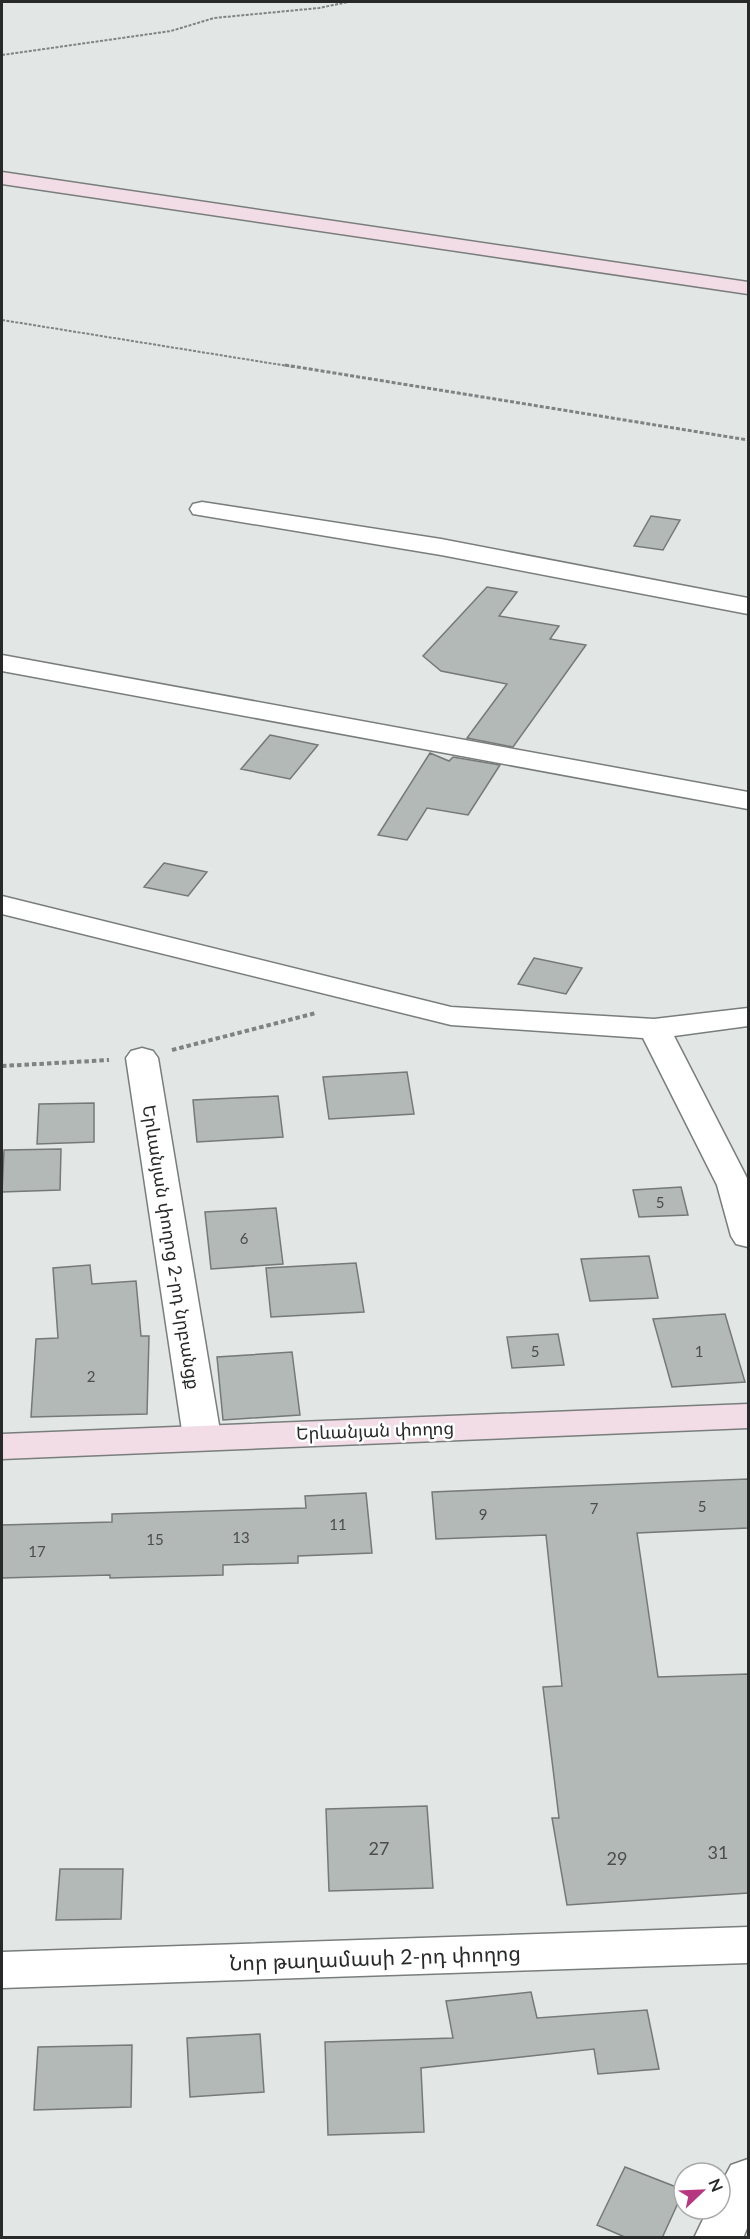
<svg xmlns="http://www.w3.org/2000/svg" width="750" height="2239" viewBox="0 0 750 2239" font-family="Lato,'Noto Sans Armenian',sans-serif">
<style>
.building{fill:#b3b9b7;stroke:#757978;stroke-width:1.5}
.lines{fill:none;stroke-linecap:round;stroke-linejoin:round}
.street-casing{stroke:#797e7c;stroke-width:3}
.secondary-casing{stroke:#797e7c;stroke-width:3}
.path-far2{stroke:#808383;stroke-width:2;stroke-dasharray:3 1.5;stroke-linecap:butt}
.path-far1{stroke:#808383;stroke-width:3;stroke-dasharray:4 2;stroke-linecap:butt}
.path{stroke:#808383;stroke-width:4;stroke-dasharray:4.5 3;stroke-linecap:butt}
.street{fill:#fff;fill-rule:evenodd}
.secondary{fill:#f2dde7;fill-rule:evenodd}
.labels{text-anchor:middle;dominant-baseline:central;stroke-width:5;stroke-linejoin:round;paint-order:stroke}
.number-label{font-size:15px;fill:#4b4e4d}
.street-label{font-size:18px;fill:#282a2a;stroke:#fff}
.near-number-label{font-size:18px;fill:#4b4e4d}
.near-street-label{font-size:21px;fill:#282a2a;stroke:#fff}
</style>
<rect width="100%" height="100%" fill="#e2e7e6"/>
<path class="building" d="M 651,516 L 680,520 L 663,550 L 634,546 Z
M 487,587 L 517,592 L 499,616 L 559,626 L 550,639 L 586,645 L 513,747 L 467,738 L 507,684 L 441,671 L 423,656 Z
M 270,735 L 318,745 L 290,779 L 241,769 Z
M 430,753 L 449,761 L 453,757 L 500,765 L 468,815 L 427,808 L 407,840 L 378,835 Z
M 164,863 L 207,872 L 188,896 L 144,887 Z
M 534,958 L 582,968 L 566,994 L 518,984 Z
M 407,1072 L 414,1114 L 329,1119 L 323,1077 Z
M 278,1096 L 283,1137 L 197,1142 L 193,1100 Z
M 94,1103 L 94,1142 L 37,1144 L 39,1104 Z
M 61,1149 L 60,1190 L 2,1192 L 4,1150 Z
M 681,1187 L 688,1215 L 639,1217 L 633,1190 Z
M 276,1208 L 283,1264 L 211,1269 L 205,1212 Z
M 649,1256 L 658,1298 L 590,1301 L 581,1259 Z
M 356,1263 L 364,1312 L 271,1317 L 266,1268 Z
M 90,1265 L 92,1284 L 136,1281 L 141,1336 L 149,1336 L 147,1414 L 31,1417 L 36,1339 L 58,1338 L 53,1268 Z
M 725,1314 L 745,1382 L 672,1387 L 653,1319 Z
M 558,1334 L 564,1365 L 512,1368 L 507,1337 Z
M 292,1352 L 300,1415 L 223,1420 L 217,1357 Z
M 748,1479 L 748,1528 L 637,1533 L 658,1677 L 748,1674 L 748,1893 L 567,1905 L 552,1818 L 559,1818 L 543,1687 L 562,1686 L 546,1535 L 436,1539 L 432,1492 Z
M 366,1493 L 372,1553 L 298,1556 L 298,1563 L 223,1565 L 223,1575 L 110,1578 L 110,1575 L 2,1578 L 2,1525 L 112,1522 L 112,1514 L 306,1508 L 305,1496 Z
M 427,1806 L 433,1888 L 329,1891 L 326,1809 Z
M 60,1869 L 123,1869 L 121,1919 L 56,1920 Z
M 531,1992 L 537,2018 L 647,2010 L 659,2069 L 598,2074 L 594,2049 L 421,2068 L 424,2132 L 328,2135 L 325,2042 L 453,2038 L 446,2001 Z
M 260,2034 L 264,2092 L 190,2097 L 187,2038 Z
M 132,2045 L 131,2107 L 34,2110 L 38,2047 Z
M 625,2167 L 684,2190 L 662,2238 L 627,2238 L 597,2225 Z"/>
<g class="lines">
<defs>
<path id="street" d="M 202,502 L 441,539 L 748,598 L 748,614 L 441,555 L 193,514 L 190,509 L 193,504 Z
M 2,655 L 748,792 L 748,809 L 2,671 Z
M 2,896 L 451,1007 L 654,1019 L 748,1008 L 748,1026 L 674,1036 L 748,1180 L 748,1247 L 736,1244 L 731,1236 L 717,1185 L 643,1038 L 451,1025 L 2,914 Z
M 142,1048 L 153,1051 L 158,1058 L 221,1437 L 215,1446 L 202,1449 L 189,1446 L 183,1437 L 126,1058 L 131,1051 Z
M 748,1927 L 748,1963 L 2,1988 L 2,1952 Z
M 748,2159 L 748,2226 L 743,2238 L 694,2238 L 708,2209 L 720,2209 L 720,2186 L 731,2165 Z"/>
<path id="secondary" d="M 2,172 L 748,282 L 748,294 L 2,184 Z
M 748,1404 L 748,1428 L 2,1459 L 2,1434 Z"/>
</defs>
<use href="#street" class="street-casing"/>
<use href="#secondary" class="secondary-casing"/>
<path class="path-far2" d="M 2,55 L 171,31 L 214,18 L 319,8 L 348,2
M 2,320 L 294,367"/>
<path class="path-far1" d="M 285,365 L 748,440"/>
<path class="path" d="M 172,1050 L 316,1013
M 2,1066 L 109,1060"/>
<use href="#street" class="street"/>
<use href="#secondary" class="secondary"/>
</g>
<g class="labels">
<g class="number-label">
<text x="660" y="1202">5</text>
<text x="244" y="1238">6</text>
<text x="535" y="1351">5</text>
<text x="699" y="1351">1</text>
<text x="91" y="1376">2</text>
<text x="702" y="1506">5</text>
<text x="594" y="1508">7</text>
<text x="483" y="1514">9</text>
<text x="338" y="1524">11</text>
<text x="241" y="1537">13</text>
<text x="155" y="1539">15</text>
<text x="37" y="1551">17</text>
</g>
<g class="street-label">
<text transform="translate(172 1247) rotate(81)">Երևանյան փողոց 2-րդ նրբանցք</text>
<text transform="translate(375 1430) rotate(-2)">Երևանյան փողոց</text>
</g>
<g class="near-number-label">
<text x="379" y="1848">27</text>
<text x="718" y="1852">31</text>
<text x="617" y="1858">29</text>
</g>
<g class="near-street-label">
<text transform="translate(375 1957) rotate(-2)">Նոր թաղամասի 2-րդ փողոց</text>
</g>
</g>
<rect width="750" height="2239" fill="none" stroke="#282a2a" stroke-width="6"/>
<g transform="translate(702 2191) rotate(67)"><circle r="28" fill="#ffffff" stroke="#a9aaaa" stroke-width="1.5"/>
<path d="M0-4.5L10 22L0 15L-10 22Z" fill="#b73680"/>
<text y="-9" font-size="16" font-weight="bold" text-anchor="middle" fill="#282a2a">N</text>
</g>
</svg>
